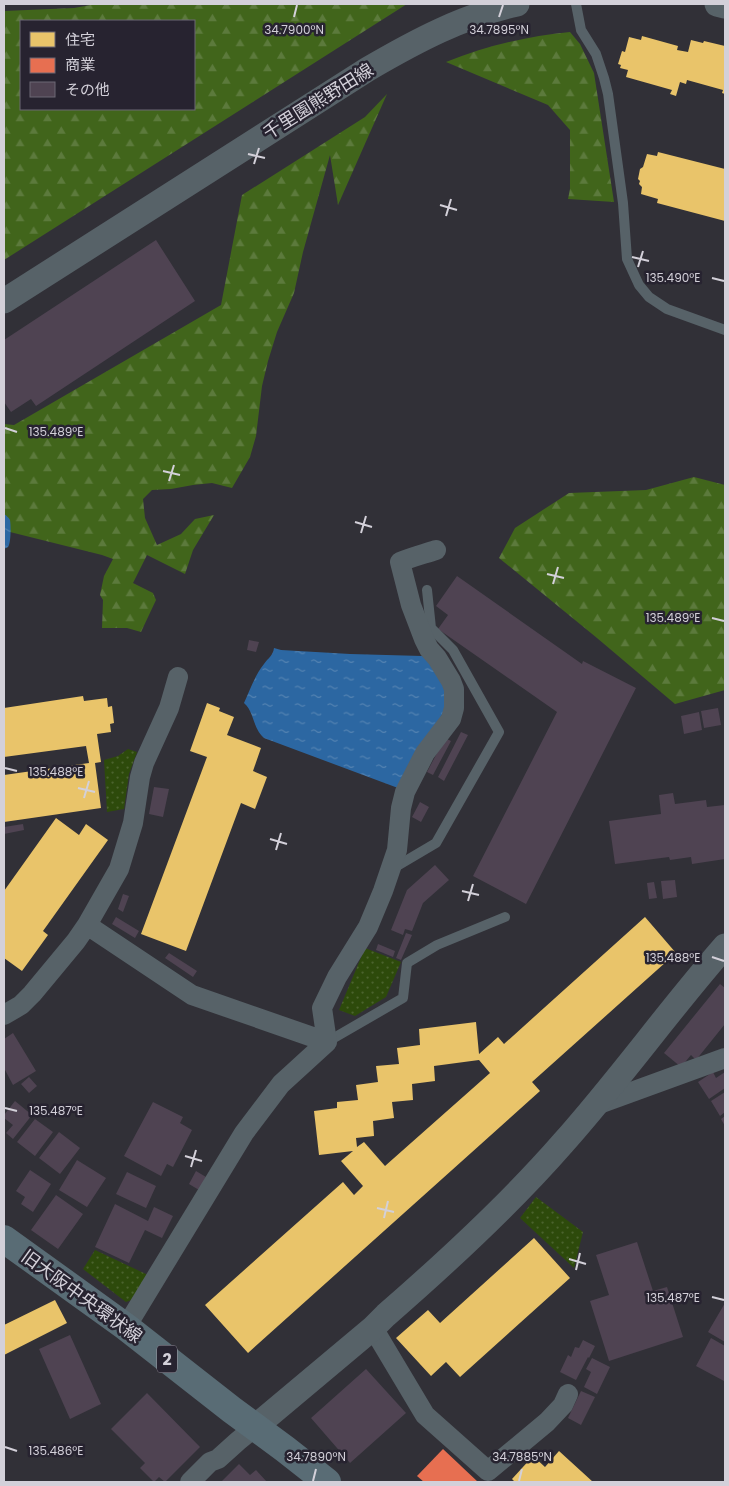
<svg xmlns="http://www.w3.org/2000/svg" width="729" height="1486" viewBox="0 0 729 1486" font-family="Poppins,'Noto Sans JP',sans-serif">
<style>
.forest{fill:url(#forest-firs);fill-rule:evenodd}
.park{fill:url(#park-dots)}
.water{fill:url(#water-ripples)}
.homes{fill:#e9c46a;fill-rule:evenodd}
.shops{fill:#e76f51}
.building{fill:#4f4352}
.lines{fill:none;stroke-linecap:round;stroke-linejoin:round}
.service{stroke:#576268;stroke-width:10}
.minor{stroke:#576268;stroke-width:20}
.tertiary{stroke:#576268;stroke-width:25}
.primary{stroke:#596c75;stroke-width:28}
.ticks{fill:none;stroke:#d3d0d9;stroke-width:2}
.labels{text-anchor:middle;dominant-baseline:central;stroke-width:5;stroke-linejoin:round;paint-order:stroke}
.shield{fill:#272330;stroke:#9f9ca6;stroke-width:1}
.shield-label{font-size:16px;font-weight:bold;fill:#d3d0d9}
.street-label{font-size:18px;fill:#d3d0d9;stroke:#272330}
.ticks-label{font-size:12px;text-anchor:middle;fill:#d3d0d9;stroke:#272330;stroke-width:5;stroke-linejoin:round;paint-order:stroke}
</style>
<defs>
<pattern id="forest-firs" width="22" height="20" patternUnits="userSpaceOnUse" patternTransform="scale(1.25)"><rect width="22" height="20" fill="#41651b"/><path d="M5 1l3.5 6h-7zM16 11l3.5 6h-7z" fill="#5c7a3c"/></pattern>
<pattern id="park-dots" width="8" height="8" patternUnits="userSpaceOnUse" patternTransform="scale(1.25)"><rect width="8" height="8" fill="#2d4a0b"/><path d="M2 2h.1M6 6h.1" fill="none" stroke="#4b632e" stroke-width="1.8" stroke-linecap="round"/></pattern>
<pattern id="water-ripples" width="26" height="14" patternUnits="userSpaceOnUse" patternTransform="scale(1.25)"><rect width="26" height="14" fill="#2c67a2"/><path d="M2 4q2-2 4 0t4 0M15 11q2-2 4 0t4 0" fill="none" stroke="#5483b2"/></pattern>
</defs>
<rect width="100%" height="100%" fill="#313037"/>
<path class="forest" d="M 96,4 L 407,4 L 4,260 L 4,11 L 74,8 ZM 21,21 L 194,21 L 194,109 L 21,109 Z
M 570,32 L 580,44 L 594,73 L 614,202 L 568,199 L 570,189 L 570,130 L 548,105 L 446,62 C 486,46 528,36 570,32 Z
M 387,94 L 338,205 L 330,155 L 303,252 L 294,293 L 277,332 L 268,361 L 262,386 L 256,436 L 250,457 L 232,488 L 212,483 L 193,485 L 171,489 L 152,490 L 143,499 L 145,518 L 157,545 L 181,534 L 195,519 L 214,515 L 193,550 L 185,574 L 147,555 L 133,583 L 153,593 L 156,600 L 141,632 L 127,628 L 102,628 L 103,600 L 100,595 L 104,576 L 113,559 L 102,555 L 10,532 L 10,521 L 4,514 L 4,424 L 14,425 L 221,305 L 242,195 L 365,117 Z
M 694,477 L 725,485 L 725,690 L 675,704 L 597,638 L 499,558 L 515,528 L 569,493 L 646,490 Z"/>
<path class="park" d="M 128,749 L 137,752 L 129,774 L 124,809 L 107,812 L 104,760 L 118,756 Z
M 365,948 L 401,962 L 386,997 L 355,1016 L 339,1010 Z
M 536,1197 L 583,1232 L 574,1268 L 520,1218 Z
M 95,1250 L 148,1275 L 134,1299 L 126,1302 L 83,1269 Z"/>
<path class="water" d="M 4,514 C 7,516 8,517 10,520 C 11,525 11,543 8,547 C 7,548 5,548 4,549 Z
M 274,648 L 281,650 L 350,654 L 422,656 L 428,658 L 445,689 L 446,708 L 398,788 L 264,738 C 252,727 255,713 244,703 C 250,690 255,675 264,664 C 268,658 273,656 274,648 Z"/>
<path class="homes" d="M 642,36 L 678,46 L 677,50 L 688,52 L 691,40 L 703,43 L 704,41 L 725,46 L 725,94 L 722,93 L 723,90 L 687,80 L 686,84 L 680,82 L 676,96 L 670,94 L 672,90 L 626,77 L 628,70 L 620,68 L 621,65 L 618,64 L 622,51 L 625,52 L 629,37 L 641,40 Z
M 658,152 L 725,169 L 725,221 L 657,203 L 658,199 L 641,194 L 642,187 L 639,184 L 640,181 L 638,179 L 640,169 L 643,167 L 647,154 L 657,156 Z
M 83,696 L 84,701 L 107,698 L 108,707 L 112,706 L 114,723 L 110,724 L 111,732 L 97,734 L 101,762 L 95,763 L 101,808 L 4,822 L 4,775 L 89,763 L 86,746 L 4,757 L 4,708 Z
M 207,703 L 220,708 L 219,711 L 234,717 L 227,735 L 261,748 L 253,771 L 267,777 L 255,809 L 241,803 L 186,951 L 141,934 L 207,757 L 190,751 Z
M 56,818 L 79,835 L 86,824 L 108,840 L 43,931 L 48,935 L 22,971 L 4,958 L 4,891 Z
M 645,917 L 676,953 L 532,1082 L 540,1091 L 248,1353 L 205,1305 L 343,1182 L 354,1195 L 363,1186 L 341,1161 L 353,1151 L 319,1155 L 314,1111 L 337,1108 L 337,1102 L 358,1100 L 356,1085 L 378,1082 L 376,1066 L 399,1064 L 397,1048 L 420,1045 L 419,1029 L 476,1022 L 479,1054 L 498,1037 L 504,1044 ZM 479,1060 L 490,1073 L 385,1166 L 364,1142 L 357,1147 L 356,1138 L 374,1136 L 373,1121 L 394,1118 L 392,1102 L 413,1100 L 412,1084 L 435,1081 L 434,1066 Z
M 534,1238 L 570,1278 L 460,1377 L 446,1362 L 431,1376 L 396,1338 L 428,1310 L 440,1323 Z
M 55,1300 L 67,1323 L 4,1355 L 4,1325 Z
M 559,1451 L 593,1482 L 515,1482 L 512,1479 L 533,1456 L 545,1467 Z"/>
<path class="shops" d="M 443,1449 L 478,1482 L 424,1482 L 417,1476 Z"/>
<path class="building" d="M 156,240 L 195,301 L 36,406 L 31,399 L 11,412 L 4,402 L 4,340 Z
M 457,576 L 582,664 L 583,661 L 636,688 L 526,904 L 473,876 L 557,712 L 438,629 L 448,615 L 436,606 Z
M 249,640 L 259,642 L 256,652 L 247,650 Z
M 718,708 L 721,725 L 704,728 L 701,711 Z
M 699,712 L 702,730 L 684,734 L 681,716 Z
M 461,732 L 468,735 L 444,781 L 438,777 Z
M 445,738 L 451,741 L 433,775 L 427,772 Z
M 154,787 L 169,789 L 163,817 L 149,814 Z
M 673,793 L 675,804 L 706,800 L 707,807 L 725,805 L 725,859 L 692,864 L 691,857 L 670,860 L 669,857 L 615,864 L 609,821 L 661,814 L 659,795 Z
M 420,802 L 429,807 L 421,822 L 412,817 Z
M 23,824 L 24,830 L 4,834 L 4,827 Z
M 435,865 L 449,880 L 423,903 L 412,931 L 405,929 L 403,935 L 391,930 L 407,890 Z
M 675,880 L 677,897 L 663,899 L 661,881 Z
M 654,882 L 657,898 L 649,899 L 647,883 Z
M 123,894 L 129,896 L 123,912 L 118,909 Z
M 116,917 L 139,931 L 135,938 L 112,924 Z
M 406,933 L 412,935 L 401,960 L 396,958 Z
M 378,944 L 395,951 L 393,957 L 376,950 Z
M 169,953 L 197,971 L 193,977 L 165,958 Z
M 720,984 L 725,988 L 725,1024 L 696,1060 L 691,1055 L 681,1067 L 664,1053 Z
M 13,1033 L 36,1071 L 13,1085 L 4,1068 L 4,1039 Z
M 713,1072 L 716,1078 L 725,1072 L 725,1088 L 709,1099 L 698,1082 Z
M 29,1077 L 37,1086 L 29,1093 L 21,1084 Z
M 725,1092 L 725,1112 L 720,1116 L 711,1101 Z
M 15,1101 L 32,1115 L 13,1139 L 6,1133 L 13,1125 L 4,1118 L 4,1115 Z
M 153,1102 L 183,1117 L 180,1123 L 192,1130 L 173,1167 L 167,1164 L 161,1176 L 124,1156 Z
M 725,1116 L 725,1126 L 721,1119 Z
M 35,1119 L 53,1132 L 35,1156 L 17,1142 Z
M 59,1132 L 80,1148 L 60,1174 L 39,1158 Z
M 77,1160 L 106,1178 L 87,1207 L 59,1190 Z
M 30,1170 L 51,1184 L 33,1212 L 21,1204 L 25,1197 L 16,1191 Z
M 196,1171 L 206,1177 L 199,1190 L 189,1184 Z
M 127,1172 L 156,1186 L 146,1208 L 116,1194 Z
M 56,1195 L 83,1214 L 58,1249 L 31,1230 Z
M 115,1204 L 148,1221 L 154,1207 L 173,1216 L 162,1238 L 145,1230 L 129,1263 L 95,1247 Z
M 637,1242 L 653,1291 L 667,1287 L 683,1337 L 609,1361 L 590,1301 L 609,1295 L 596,1255 Z
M 725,1303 L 725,1342 L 708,1332 Z
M 70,1335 L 101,1404 L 70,1419 L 39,1349 Z
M 711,1338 L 725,1346 L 725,1379 L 724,1381 L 696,1366 Z
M 583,1340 L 595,1346 L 589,1358 L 588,1357 L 576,1380 L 560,1372 L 568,1355 L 571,1357 L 575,1347 L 579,1348 Z
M 592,1358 L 610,1367 L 597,1394 L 584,1387 L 591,1372 L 586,1369 Z
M 366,1369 L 406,1413 L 350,1463 L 311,1418 Z
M 581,1391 L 595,1397 L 581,1425 L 568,1418 Z
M 147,1393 L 200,1447 L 165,1482 L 159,1477 L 154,1482 L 140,1468 L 145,1463 L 111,1429 Z
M 239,1464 L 250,1475 L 256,1470 L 267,1482 L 221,1482 Z"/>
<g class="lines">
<path class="service" d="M 576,4 L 581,30 L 596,54 L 604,78 L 608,94 L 623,203 L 627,259 L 639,285 L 649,297 L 667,309 L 725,330
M 392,869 L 436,843 L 499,732 L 453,650 L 431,628 L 427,590
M 327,1042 L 403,998 L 407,963 L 437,945 L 505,917"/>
<path class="minor" d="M 87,925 L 192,995 L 327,1042 L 322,1008 L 337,977 L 368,927 L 383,891 L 397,850 L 401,808 L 405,792 L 425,753 L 451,719 L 454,708 L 454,689 L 451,681 L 437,658 L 429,649 L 424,639 L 411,605 L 400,562 C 412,557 424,554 436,550
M 4,1015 L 21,1005 L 32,994 L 76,941 L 87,925 L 119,869 L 133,823 L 140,777 L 144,763 L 169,708 L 178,677
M 596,1105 L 725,1058
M 126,1327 L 244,1133 L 281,1084 L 327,1042
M 373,1328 L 425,1415 L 488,1471 L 547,1422 L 563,1405 L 568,1394
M 190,1482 L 210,1462 L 218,1459 L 238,1441 L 255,1427"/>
<path class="tertiary" d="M 717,4 L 725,6
M 4,301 L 368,69 C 416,41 463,16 517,4
M 255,1427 L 373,1328 L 386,1315 C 448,1261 509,1205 563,1143 C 620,1079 669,1010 725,946"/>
<path class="primary" d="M 4,1239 L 126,1327 L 232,1410 L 285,1449 L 327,1482"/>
</g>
<path class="ticks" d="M 294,17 L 297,5M 499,17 L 503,5M 248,154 L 265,158M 254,164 L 259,148M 440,205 L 457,210M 446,216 L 451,199M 632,257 L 649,261M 638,267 L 643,251M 712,278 L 724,281M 5,428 L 17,432M 163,471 L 180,475M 169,481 L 174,465M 355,522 L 372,527M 361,533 L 366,516M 547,574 L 564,578M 553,584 L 558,567M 712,618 L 724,621M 5,768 L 17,771M 78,788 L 95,792M 84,798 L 89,781M 270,839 L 287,844M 276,850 L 281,833M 462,891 L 479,895M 468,901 L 473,884M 712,957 L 724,961M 5,1108 L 17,1111M 185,1156 L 202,1161M 191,1167 L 196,1150M 377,1208 L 394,1212M 384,1218 L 388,1201M 569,1259 L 586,1264M 576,1270 L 580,1253M 712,1297 L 724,1300M 5,1447 L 17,1451M 313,1481 L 316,1469M 519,1481 L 522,1469"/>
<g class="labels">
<rect class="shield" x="157" y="1345.5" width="20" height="27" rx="4"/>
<g class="shield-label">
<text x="167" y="1359">2</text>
</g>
<g class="street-label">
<text transform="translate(318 101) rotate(-32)">千里園熊野田線</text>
<text transform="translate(82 1296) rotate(36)">旧大阪中央環状線</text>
</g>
</g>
<g class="ticks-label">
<text x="294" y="34">34.7900°N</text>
<text x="499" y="34">34.7895°N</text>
<text x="673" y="282">135.490°E</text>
<text x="56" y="436">135.489°E</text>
<text x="673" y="622">135.489°E</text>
<text x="56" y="776">135.488°E</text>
<text x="673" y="962">135.488°E</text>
<text x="56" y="1115">135.487°E</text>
<text x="673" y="1302">135.487°E</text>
<text x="56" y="1455">135.486°E</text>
<text x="316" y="1461">34.7890°N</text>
<text x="522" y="1461">34.7885°N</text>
</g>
<rect width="729" height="1486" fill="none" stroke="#d3d0d9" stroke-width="10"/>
<rect x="20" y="20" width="175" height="90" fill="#272330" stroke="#6c6874"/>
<rect x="30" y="32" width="25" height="15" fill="#e9c46a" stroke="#6c6874"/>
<text x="65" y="45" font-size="15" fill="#d3d0d9">住宅</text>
<rect x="30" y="58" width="25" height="15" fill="#e76f51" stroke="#6c6874"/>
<text x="65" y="70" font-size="15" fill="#d3d0d9">商業</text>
<rect x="30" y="82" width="25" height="15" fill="#4f4352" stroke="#6c6874"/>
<text x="65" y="95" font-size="15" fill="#d3d0d9">その他</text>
</svg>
